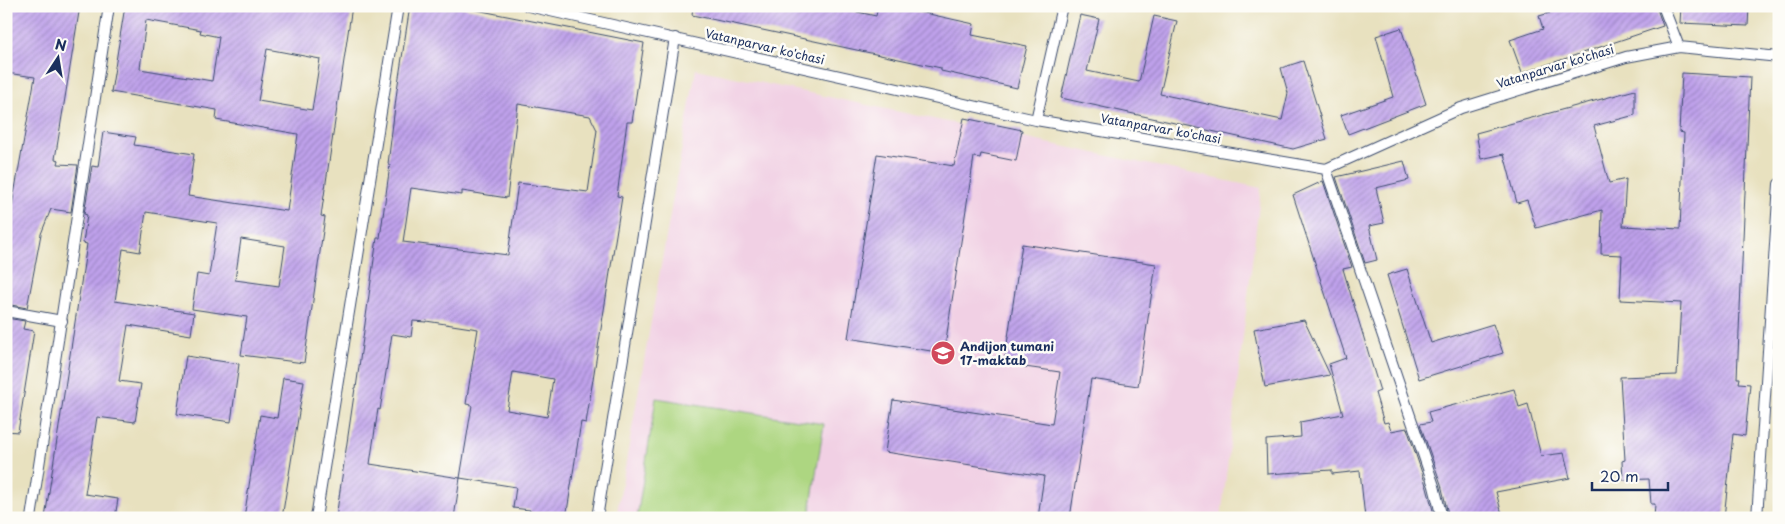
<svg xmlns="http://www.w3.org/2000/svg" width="1785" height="524" viewBox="0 0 1785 524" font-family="'Playpen Sans',sans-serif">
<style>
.built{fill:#f1d0e4}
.park{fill:#add681;stroke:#648270}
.building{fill:url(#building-hatch);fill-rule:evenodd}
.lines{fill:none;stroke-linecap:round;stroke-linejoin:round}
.service-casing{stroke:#3a4a6d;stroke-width:12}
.service{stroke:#fff;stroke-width:10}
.labels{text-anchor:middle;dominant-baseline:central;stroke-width:5;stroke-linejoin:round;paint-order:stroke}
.street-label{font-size:12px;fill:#1b2f5e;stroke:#fdfcf7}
.poi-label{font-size:12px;font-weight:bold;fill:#1b2f5e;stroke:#fdfcf7;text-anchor:start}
</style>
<defs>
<pattern id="building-hatch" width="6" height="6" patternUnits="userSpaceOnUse" patternTransform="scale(1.25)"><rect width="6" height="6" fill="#bfa1eb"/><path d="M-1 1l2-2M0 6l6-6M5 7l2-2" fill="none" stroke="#9a84c2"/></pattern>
</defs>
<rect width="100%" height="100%" fill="#fdfcf7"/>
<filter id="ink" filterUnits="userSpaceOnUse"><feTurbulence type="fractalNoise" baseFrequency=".02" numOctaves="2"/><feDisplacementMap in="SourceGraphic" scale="10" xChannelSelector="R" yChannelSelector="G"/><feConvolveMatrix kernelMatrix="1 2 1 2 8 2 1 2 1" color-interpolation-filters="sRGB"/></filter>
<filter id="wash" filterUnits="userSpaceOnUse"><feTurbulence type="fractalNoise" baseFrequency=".0096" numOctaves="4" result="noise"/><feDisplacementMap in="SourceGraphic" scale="20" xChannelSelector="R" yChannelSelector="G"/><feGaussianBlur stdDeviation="1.12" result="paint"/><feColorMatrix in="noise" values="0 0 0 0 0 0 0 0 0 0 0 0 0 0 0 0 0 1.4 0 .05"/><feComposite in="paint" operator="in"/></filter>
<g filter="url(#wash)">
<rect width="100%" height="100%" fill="#e8e1bf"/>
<path class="built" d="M 696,69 L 1261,188 L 1221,518 L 616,518 Z"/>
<path class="park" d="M 656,398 L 824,424 L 809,518 L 637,518 Z"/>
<g id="blocks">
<path class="building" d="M 6,6 L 80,6 L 55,159 L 59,160 L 58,164 L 78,165 L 71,212 L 51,209 L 41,234 L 27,308 L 6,304 L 6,205 L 12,206 L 35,77 L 6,73 Z
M 125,6 L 352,6 L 321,216 L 325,217 L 304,363 L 241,355 L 247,317 L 192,309 L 197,274 L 209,276 L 217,223 L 146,212 L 140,252 L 123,249 L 115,301 L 194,313 L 191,335 L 128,325 L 119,381 L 141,384 L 135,422 L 97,417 L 85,494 L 118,499 L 115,518 L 45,518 L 87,244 L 83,243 L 87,215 L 84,214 L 92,166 L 98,167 L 103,132 L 136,137 L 134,145 L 194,154 L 188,196 L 287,211 L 298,134 L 216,120 L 217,110 L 111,92 ZM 146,20 L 201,30 L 200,33 L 219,37 L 212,81 L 140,69 ZM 267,49 L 320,59 L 312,110 L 258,101 ZM 241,239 L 285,246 L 279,286 L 235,280 Z
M 410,6 L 456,6 L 644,43 L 632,122 L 627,122 L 617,196 L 622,197 L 586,423 L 581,422 L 566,518 L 529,518 L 530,510 L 513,508 L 516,487 L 460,478 L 472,405 L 466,404 L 478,329 L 426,321 L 426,322 L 413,321 L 411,337 L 392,334 L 380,410 L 378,409 L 370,464 L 460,478 L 454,518 L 336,518 L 355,388 L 356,388 L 377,238 L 380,238 L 390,165 L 388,164 L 397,90 ZM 518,104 L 590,116 L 597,130 L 588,192 L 518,183 L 508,255 L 403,242 L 411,188 L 462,195 L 462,191 L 507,198 ZM 513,372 L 553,379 L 547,417 L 507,410 Z
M 693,6 L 830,6 L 876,16 L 878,6 L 893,6 L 974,24 L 972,35 L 1027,46 L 1017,88 L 941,71 L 941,68 L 692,15 Z
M 1548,6 L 1623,6 L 1625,12 L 1643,6 L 1656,6 L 1663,26 L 1522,73 L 1510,40 L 1543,29 L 1539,16 L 1550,13 Z
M 1681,6 L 1749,6 L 1748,26 L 1680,23 Z
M 1080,15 L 1099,19 L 1087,71 L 1139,82 L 1154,16 L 1177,21 L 1160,94 L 1282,120 L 1288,93 L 1281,68 L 1303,61 L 1327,139 L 1293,149 L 1061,98 Z
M 1401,28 L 1426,104 L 1348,134 L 1341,115 L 1393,97 L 1376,36 Z
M 1682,73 L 1750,77 L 1737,378 L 1740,378 L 1739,383 L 1750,384 L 1745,436 L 1733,434 L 1724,518 L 1654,518 L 1655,504 L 1651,504 L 1649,479 L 1623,480 L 1622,461 L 1625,460 L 1620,377 L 1677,375 L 1681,303 L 1620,300 L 1622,255 L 1601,254 L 1602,210 L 1536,228 L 1527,200 L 1517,203 L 1504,154 L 1481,159 L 1476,133 L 1635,90 L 1635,115 L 1594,126 L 1609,183 L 1626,179 L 1623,226 L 1680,229 L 1684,133 L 1679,132 Z
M 964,118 L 1022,130 L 1016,161 L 981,154 L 980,158 L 974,157 L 944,353 L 848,338 L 877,154 L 954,166 Z
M 1404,161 L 1409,180 L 1376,188 L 1384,223 L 1369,226 L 1377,260 L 1365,263 L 1336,177 Z
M 1323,181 L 1352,267 L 1343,269 L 1380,391 L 1375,393 L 1384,423 L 1388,422 L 1391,431 L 1407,428 L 1427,488 L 1435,518 L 1365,518 L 1360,471 L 1332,474 L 1332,470 L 1267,474 L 1266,440 L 1301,437 L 1300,422 L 1343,414 L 1329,364 L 1346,358 L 1293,195 Z
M 1022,244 L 1156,264 L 1138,386 L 1091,379 L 1070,518 L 1038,518 L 1044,476 L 885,452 L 893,400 L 1052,424 L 1060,372 L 1004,364 Z
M 1407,269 L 1431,343 L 1493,324 L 1503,353 L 1419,379 L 1387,275 Z
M 6,318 L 25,321 L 23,329 L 34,331 L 18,432 L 6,431 Z
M 1304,320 L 1330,375 L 1265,387 L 1254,329 Z
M 186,356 L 239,364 L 231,422 L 177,414 Z
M 283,378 L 304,381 L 282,518 L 244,518 L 260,415 L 277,418 Z
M 1514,389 L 1519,407 L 1528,404 L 1541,456 L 1564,453 L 1570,478 L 1496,492 L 1503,518 L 1449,518 L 1441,484 L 1420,424 L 1431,422 L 1428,412 Z"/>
</g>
</g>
<g filter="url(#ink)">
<use href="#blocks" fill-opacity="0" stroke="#3a4a6d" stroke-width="1"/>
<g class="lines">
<defs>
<path id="service" d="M 528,6 L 1036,120 L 1326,169 L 1461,108 L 1626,57 L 1679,47 L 1779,57
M 1663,6 L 1679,47
M 1036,120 L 1062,6
M 1326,169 L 1434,486 L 1442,518
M 6,311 L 62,321
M 31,518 L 109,6
M 316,518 L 398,6
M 597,518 L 675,38
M 1757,518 L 1779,184"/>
</defs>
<use href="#service" class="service-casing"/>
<use href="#service" class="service"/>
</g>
</g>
<defs>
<symbol id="school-disc" viewBox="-11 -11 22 22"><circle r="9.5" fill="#d1495b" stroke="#fdfcf7"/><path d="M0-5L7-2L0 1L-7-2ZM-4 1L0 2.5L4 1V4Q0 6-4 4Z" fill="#fff"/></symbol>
</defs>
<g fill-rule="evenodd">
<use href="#school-disc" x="929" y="339" width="28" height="28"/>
</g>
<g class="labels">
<g class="street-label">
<text transform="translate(765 46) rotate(13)">Vatanparvar ko'chasi</text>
<text transform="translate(1555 66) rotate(-17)">Vatanparvar ko'chasi</text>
<text transform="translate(1161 128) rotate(10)">Vatanparvar ko'chasi</text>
</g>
<g class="poi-label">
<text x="960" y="346">Andijon tumani<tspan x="960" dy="14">17-maktab</tspan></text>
</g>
</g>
<rect width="1785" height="524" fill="none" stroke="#fdfcf7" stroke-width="25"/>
<g transform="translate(58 58) rotate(12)" stroke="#fdfcf7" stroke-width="4" paint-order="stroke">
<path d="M0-4L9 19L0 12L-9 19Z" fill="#1b2f5e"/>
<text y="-8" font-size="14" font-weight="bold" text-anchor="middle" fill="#1b2f5e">N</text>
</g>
<path d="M1592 482v8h76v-8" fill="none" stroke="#1b2f5e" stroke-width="2.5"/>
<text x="1600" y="482" font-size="15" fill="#1b2f5e" stroke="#fdfcf7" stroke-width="4" paint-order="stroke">20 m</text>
</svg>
